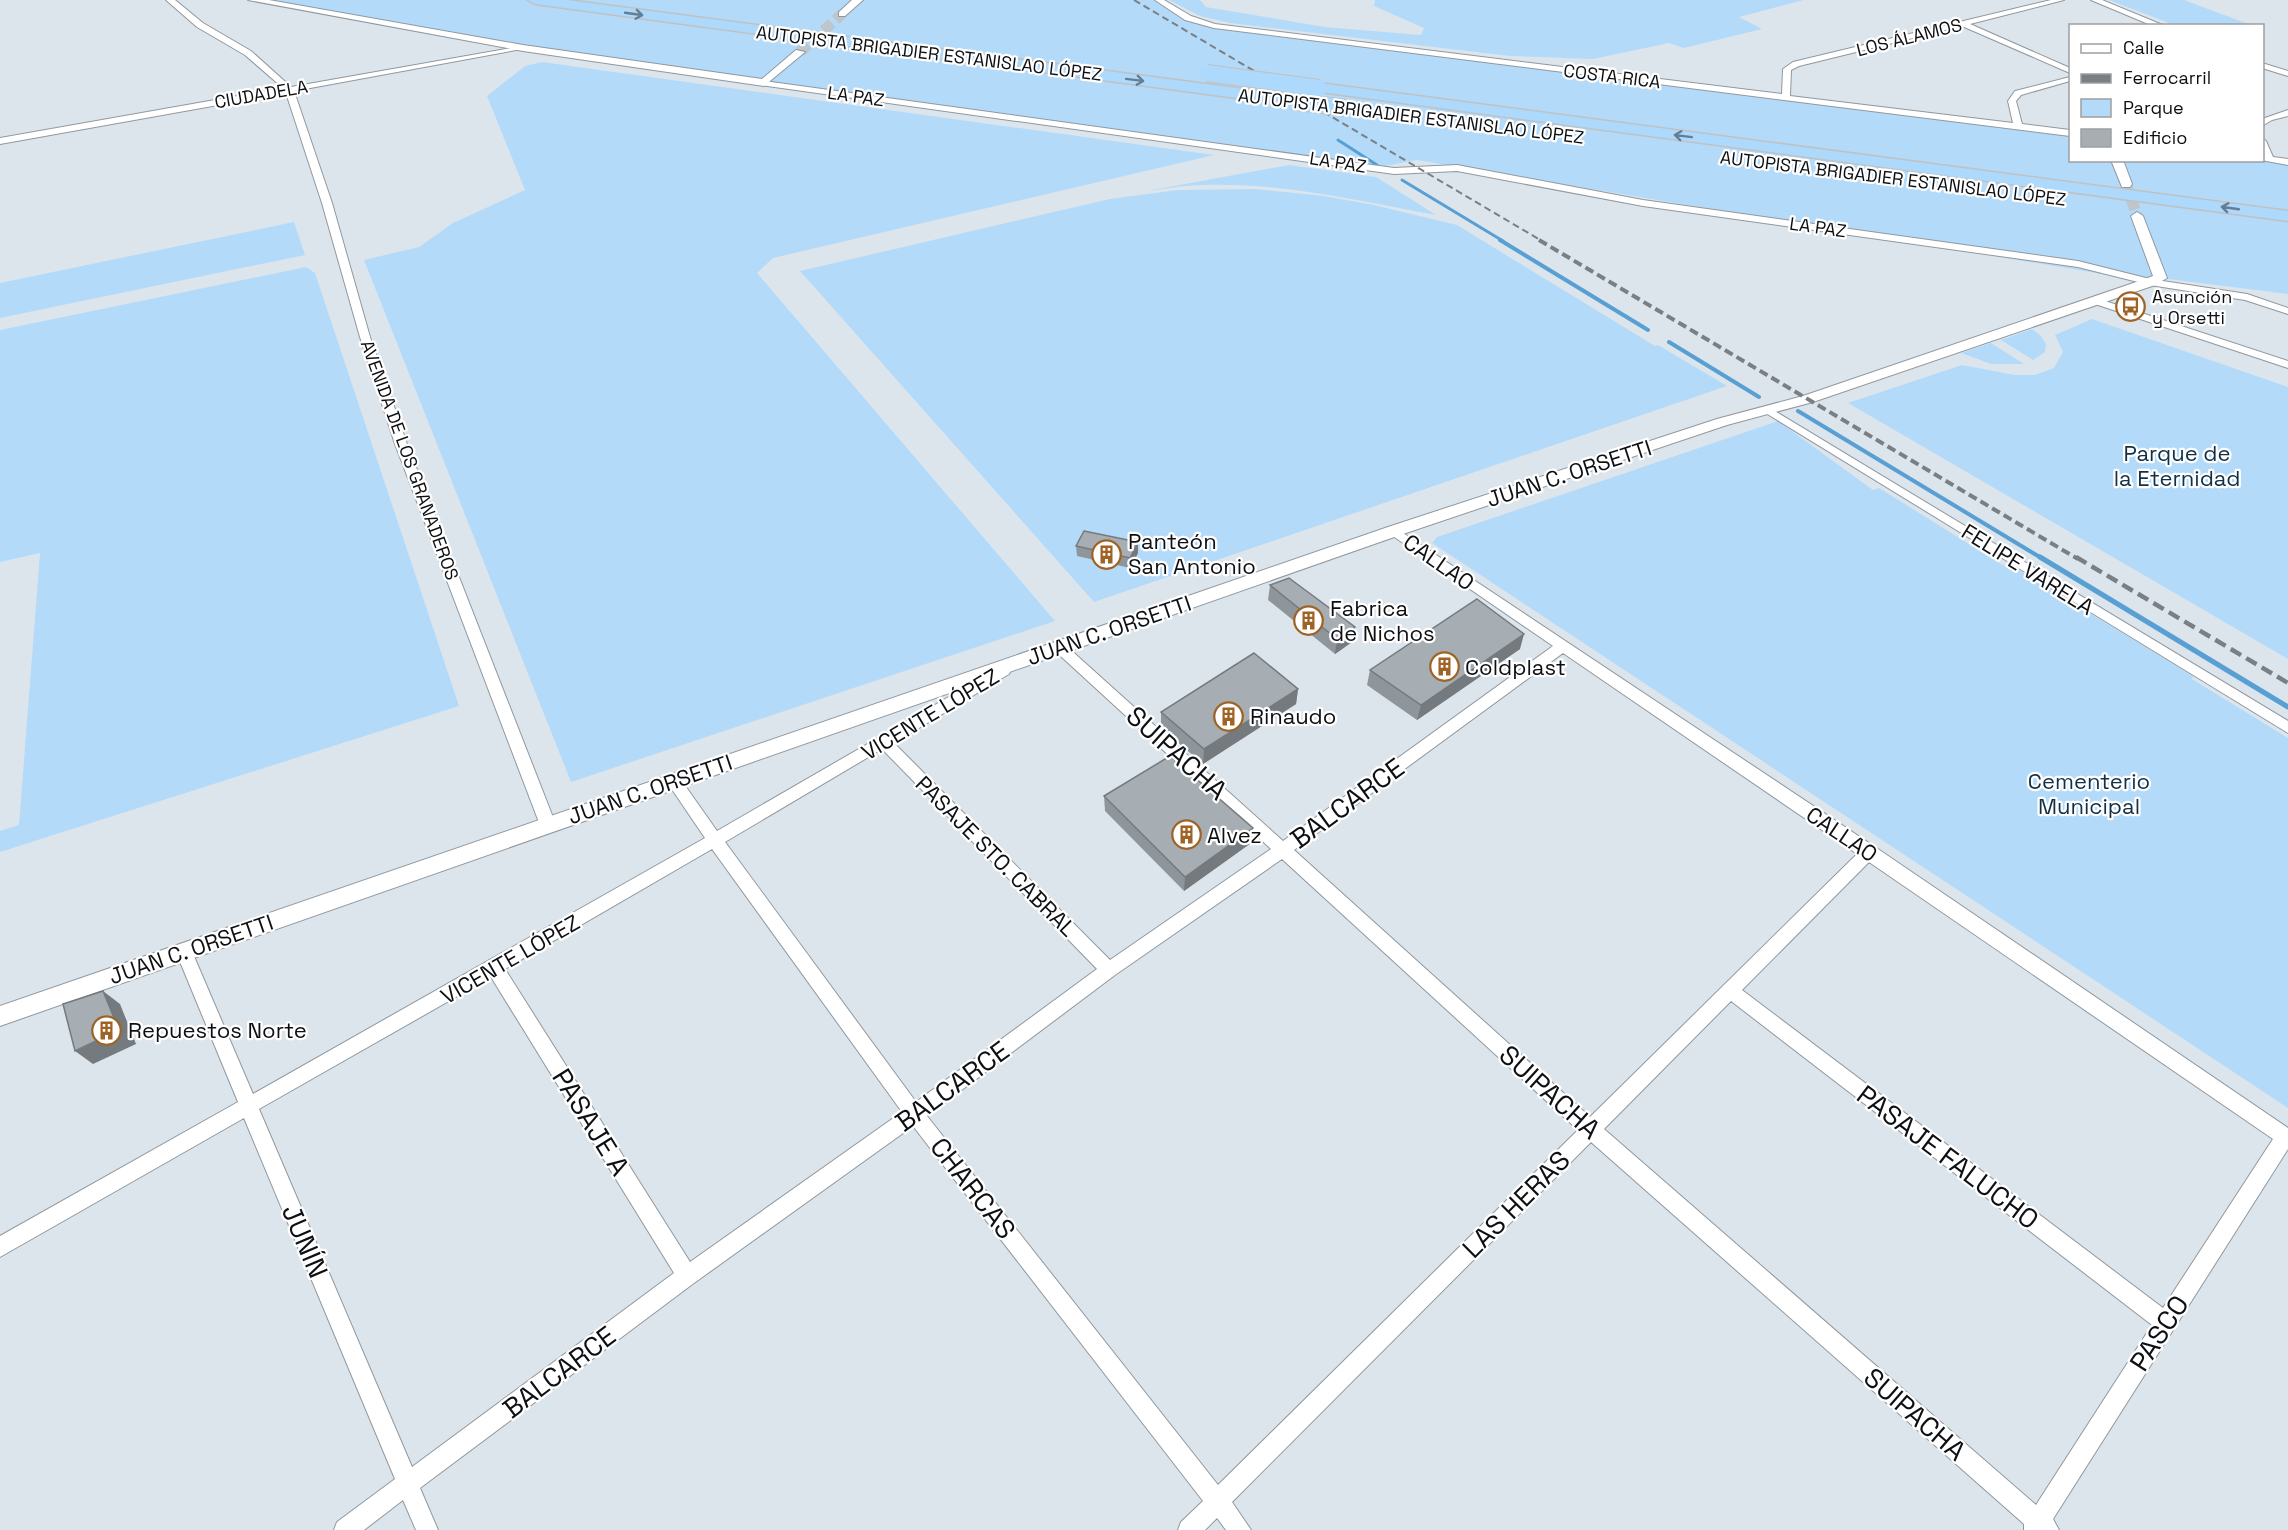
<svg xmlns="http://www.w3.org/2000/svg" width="2288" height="1530" viewBox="0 0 2288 1530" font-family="'Space Grotesk',sans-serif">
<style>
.green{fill:#b4dafa}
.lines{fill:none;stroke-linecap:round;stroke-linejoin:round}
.stream-far2{stroke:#589fd4;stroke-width:3}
.stream-far1{stroke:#589fd4;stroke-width:4}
.stream{stroke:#589fd4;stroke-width:5}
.tertiary-tunnel{stroke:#bec5cb;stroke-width:11;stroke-dasharray:11 5;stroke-linecap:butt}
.minor-casing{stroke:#90989e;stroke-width:2}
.tertiary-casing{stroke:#90989e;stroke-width:2}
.motorway-casing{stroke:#c0c1c1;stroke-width:3}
.minor{fill:#fff;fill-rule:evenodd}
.tertiary{fill:#fff;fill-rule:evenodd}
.motorway{fill:#add9fd;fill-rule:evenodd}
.rail-far2{stroke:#7a7f84;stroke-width:2;stroke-dasharray:7 4;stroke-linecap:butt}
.rail-far1{stroke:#7a7f84;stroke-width:4;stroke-dasharray:9 4.5;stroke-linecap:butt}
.rail{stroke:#7a7f84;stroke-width:4.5;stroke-dasharray:12 6;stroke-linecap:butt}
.motorway-bridge-casing{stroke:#c0c1c1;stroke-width:18;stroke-linecap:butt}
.motorway-bridge{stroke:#add9fd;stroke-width:16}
.wall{fill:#8f969b}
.shaded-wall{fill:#747a7e}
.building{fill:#a6aeb4;stroke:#747a7e;stroke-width:1.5}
.oneway{stroke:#657e93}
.labels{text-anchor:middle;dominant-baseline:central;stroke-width:4.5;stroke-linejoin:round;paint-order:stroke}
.far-street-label{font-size:18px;fill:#0d0f12;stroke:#fff}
.far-poi-label{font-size:18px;fill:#0d0f12;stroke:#fff;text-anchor:start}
.park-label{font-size:22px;fill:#113046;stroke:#fff}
.street-label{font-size:22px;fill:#0d0f12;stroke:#fff}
.poi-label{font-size:22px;fill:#0d0f12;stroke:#fff;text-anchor:start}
.near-street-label{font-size:27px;fill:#0d0f12;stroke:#fff}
</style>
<rect width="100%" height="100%" fill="#dde5ec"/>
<path class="green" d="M 253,0 L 1159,0 L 1201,23 L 2070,133 L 2070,160 L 2263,158 L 2288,162 L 2288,294 L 2160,278 L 2150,282 L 1417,160 L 1385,166 L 1335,162 L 497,43 Z
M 1169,0 L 1200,0 L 1206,7 L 1325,27 L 1421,35 L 1424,28 L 1374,6 L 1375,0 L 1804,0 L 1739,17 L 1762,29 L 1684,48 L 1669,43 L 1593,59 L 1510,56 L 1230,23 L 1200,16 Z
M 2109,0 L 2184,0 L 2251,25 L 2174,25 Z
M 542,62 L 1214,155 L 773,258 L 757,273 L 1055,621 L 571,782 L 364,260 L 419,247 L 453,223 L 525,190 L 487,96 L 525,66 Z
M 1289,165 L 1376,177 L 1436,215 C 1360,201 1280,182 1202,185 C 1184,185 1165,189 1147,191 Z
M 1255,189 L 1324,196 L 1374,205 L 1457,225 L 1655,346 L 1658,345 L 1727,386 L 1094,602 L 800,271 L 1110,199 L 1178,190 Z
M 294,222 L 305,255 L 0,318 L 0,283 Z
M 306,267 L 315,273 L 459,706 L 0,852 L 0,831 L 19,825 L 40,553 L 0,562 L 0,330 Z
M 2092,319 L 2288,387 L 2288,659 L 1848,403 L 1962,365 L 2015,375 L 2035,375 L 2054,368 L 2063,352 L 2055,335 Z
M 2032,329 L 2040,335 L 2046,344 L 2045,352 L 2033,360 L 2001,340 Z
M 1991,343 L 2024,364 L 1991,364 L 1961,353 Z
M 1778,421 L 1873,490 L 1879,488 L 2006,567 L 2011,565 L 2193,676 L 2192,679 L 2288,738 L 2288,1108 L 1432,543 L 1437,537 Z"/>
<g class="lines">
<path class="stream-far2" d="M 1338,140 L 1377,165
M 1402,180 L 1503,241"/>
<path class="stream-far1" d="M 1500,240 L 1648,330
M 1669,342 L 1759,397
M 1798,411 L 2043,559"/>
<path class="stream" d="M 2040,557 L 2288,707"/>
<path class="tertiary-tunnel" d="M 800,52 L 842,14
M 2126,184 L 2137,216"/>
<defs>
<path id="minor" d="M 166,0 L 175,0 L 203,23 L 251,51 L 291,87 L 523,46 L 527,48 L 294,91 L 332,203 L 370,337 L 407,444 L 556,825 L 554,829 L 542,829 L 540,825 L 395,444 L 360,337 L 322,203 L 286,93 L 0,144 L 0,138 L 283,88 L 245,55 L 197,27 Z
M 1155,0 L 1164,0 L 1191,16 L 1215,24 L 1782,94 L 1783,69 L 1793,62 L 2051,0 L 2064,0 L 1970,24 L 2070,68 L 2070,73 L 1962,26 L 1799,66 L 1791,70 L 1790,96 L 2013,123 L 2008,101 L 2015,91 L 2070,77 L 2070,81 L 2021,95 L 2016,101 L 2022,124 L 2070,130 L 2070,136 L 1214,28 L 1185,20 Z
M 2091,0 L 2102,0 L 2165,26 L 2153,26 Z
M 2262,63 L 2288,71 L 2288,76 L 2262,68 Z
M 764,81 L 1394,168 L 1457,165 L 1643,200 L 2078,261 L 2150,279 L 2247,294 L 2288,308 L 2288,314 L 2245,300 L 2150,285 L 2078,267 L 1643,206 L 1457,171 L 1394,174 L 761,85 L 761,81 Z
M 2288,110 L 2288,116 L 2272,120 L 2262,126 L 2262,119 Z
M 2262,138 L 2266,141 L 2273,157 L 2288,159 L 2288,165 L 2261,160 Z
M 2096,298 L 2288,361 L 2288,368 L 2092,303 L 2092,299 Z
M 1768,407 L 2288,721 L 2288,733 L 1764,412 L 1764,408 Z
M 1394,527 L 1875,847 L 2288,1128 L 2288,1149 L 2053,1519 L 2059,1530 L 2024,1530 L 2024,1524 L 1591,1142 L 1232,1502 L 1251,1530 L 1226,1530 L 1217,1518 L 1205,1530 L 1178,1530 L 1181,1522 L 1203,1501 L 913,1126 L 694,1283 L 420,1488 L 438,1530 L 416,1530 L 403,1500 L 364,1530 L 334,1530 L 337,1522 L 395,1479 L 244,1118 L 0,1257 L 0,1236 L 238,1102 L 176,952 L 178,947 L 184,945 L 190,947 L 253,1094 L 705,838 L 669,785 L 666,781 L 669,777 L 679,777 L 717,831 L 1004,665 L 1009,666 L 1011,670 L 1009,674 L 894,743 L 1110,960 L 1271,849 L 1054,650 L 1052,647 L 1054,644 L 1064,644 L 1283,841 L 1553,646 L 1390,534 L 1388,531 ZM 1563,653 L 1857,854 L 1590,1117 L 1294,850 ZM 882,749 L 1097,969 L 916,1102 L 725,842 ZM 712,849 L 902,1112 L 690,1262 L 505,969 ZM 1282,859 L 1578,1130 L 1218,1485 L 927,1116 L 1115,975 ZM 1869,862 L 2273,1139 L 2163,1308 L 1742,990 ZM 491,977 L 674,1273 L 412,1467 L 259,1109 ZM 1731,1001 L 2152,1325 L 2036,1505 L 1604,1129 Z"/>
<path id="tertiary" d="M 248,0 L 269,0 L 523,45 L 762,79 L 796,50 L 805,52 L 764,86 L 523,51 Z
M 852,0 L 863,0 L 845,16 L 839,16 L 839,12 Z
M 2111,160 L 2123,160 L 2132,184 L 2130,187 L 2122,187 Z
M 2137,212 L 2143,216 L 2167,278 L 2155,285 L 1813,402 L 1727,425 L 1400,535 L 0,1026 L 0,1006 L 1388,527 L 1717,419 L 1803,396 L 2145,279 L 2153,276 L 2131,216 Z"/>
<path id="motorway" d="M 528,0 L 567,0 L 1259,91 L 1267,96 L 1259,101 L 535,4 Z
M 1319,83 L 2288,211 L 2288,221 L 1313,91 L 1311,88 L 1313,85 Z"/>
</defs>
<use href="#minor" class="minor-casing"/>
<use href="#tertiary" class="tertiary-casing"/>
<use href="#motorway" class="motorway-casing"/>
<use href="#minor" class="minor"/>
<use href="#tertiary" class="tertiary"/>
<use href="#motorway" class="motorway"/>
<path class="rail-far2" d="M 1134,0 L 1542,241"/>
<path class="rail-far1" d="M 1539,240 L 2078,559"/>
<path class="rail" d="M 2076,557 L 2288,683"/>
<defs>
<path id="motorway-bridge" d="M 1207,73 L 1319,88
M 1291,101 L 1346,108"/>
</defs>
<use href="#motorway-bridge" class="motorway-bridge-casing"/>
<use href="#motorway-bridge" class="motorway-bridge"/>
</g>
<path class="wall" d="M 1076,546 L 1138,553 L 1130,568 L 1077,556 Z
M 1270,585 L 1355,627 L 1352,642 L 1335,654 L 1268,600 Z
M 1520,649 L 1417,720 L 1367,685 L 1370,670 Z
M 1298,689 L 1296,704 L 1203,764 L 1161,728 L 1161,712 Z
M 1104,796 L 1251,843 L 1184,891 L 1105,811 Z"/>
<path class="shaded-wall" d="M 1138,542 L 1138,553 L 1130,568 L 1130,558 Z
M 1355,627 L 1352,642 L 1335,654 L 1337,639 Z
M 1524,634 L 1520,649 L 1417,720 L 1421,705 Z
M 1298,689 L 1296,704 L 1203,764 L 1204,749 Z
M 1253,828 L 1251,843 L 1184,891 L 1185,877 Z
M 103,991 L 120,1004 L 136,1044 L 93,1064 L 75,1051 Z"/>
<path class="building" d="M 1084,531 L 1138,542 L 1130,558 L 1076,546 Z
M 1289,578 L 1355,627 L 1337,639 L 1270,585 Z
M 1477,599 L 1524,634 L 1421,705 L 1370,670 Z
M 1254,653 L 1298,689 L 1204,749 L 1161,712 Z
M 1170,756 L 1253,828 L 1185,877 L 1104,796 Z
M 103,991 L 119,1030 L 75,1051 L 63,1004 Z"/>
<defs><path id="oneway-shaft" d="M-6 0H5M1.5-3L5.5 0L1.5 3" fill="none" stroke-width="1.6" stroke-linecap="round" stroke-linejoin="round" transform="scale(1.5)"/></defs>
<g class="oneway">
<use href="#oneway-shaft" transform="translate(634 14) rotate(8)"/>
<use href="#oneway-shaft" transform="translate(1135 80) rotate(7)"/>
<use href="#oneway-shaft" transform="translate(1683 136) rotate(-173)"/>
<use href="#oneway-shaft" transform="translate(2230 208) rotate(-172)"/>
</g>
<defs>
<symbol id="bus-ring" viewBox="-11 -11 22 22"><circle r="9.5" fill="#fff" stroke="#9f6425" stroke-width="1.5"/><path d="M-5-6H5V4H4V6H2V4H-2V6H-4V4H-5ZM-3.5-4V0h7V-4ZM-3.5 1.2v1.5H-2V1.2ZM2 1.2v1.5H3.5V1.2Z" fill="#9f6425"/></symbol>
<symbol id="building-ring" viewBox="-11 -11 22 22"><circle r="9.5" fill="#fff" stroke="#9f6425" stroke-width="1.5"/><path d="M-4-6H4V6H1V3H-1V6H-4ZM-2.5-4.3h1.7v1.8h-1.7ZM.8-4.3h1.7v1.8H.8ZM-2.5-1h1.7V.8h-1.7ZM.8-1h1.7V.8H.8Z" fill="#9f6425"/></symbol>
</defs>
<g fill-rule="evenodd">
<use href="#bus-ring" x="2114" y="290" width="33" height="33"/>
<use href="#building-ring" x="1090" y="538" width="33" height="33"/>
<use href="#building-ring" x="1292" y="604" width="33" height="33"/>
<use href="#building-ring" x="1428" y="650" width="33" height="33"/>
<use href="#building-ring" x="1212" y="700" width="33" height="33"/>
<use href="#building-ring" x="1170" y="818" width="33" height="33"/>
<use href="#building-ring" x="90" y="1014" width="33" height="33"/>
</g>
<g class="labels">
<g class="far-street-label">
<text transform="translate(1909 37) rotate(-14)">LOS ÁLAMOS</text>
<text transform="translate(929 53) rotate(7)">AUTOPISTA BRIGADIER ESTANISLAO LÓPEZ</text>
<text transform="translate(1612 76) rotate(7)">COSTA RICA</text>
<text transform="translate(261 94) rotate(-10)">CIUDADELA</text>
<text transform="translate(856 96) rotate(8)">LA PAZ</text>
<text transform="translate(1411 116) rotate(7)">AUTOPISTA BRIGADIER ESTANISLAO LÓPEZ</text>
<text transform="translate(1338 162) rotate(9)">LA PAZ</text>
<text transform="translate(1893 178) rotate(7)">AUTOPISTA BRIGADIER ESTANISLAO LÓPEZ</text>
<text transform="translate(1818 227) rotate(8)">LA PAZ</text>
<text transform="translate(410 460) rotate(70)">AVENIDA DE LOS GRANADEROS</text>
</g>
<g class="far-poi-label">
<text x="2152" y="296">Asunción<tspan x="2152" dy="21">y Orsetti</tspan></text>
</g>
<g class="park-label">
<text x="2177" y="453">Parque de<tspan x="2177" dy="25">la Eternidad</tspan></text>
<text x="2089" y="781">Cementerio<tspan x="2089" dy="25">Municipal</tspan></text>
</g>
<g class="street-label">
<text transform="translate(1569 473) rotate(-18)">JUAN C. ORSETTI</text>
<text transform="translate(1439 562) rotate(35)">CALLAO</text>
<text transform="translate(2028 569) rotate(32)">FELIPE VARELA</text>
<text transform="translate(1109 630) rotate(-19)">JUAN C. ORSETTI</text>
<text transform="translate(930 714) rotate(-31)">VICENTE LÓPEZ</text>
<text transform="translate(650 789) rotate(-19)">JUAN C. ORSETTI</text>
<text transform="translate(1842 834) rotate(34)">CALLAO</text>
<text transform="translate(996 856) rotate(45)">PASAJE STO. CABRAL</text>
<text transform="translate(191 949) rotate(-19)">JUAN C. ORSETTI</text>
<text transform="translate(510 959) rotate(-30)">VICENTE LÓPEZ</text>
</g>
<g class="poi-label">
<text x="1128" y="541">Panteón<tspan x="1128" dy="25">San Antonio</tspan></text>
<text x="1330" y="608">Fabrica<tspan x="1330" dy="25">de Nichos</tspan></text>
<text x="1465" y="667">Coldplast</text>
<text x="1250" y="716">Rinaudo</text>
<text x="1207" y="835">Alvez</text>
<text x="128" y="1030">Repuestos Norte</text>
</g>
<g class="near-street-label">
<text transform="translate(1177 753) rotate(42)">SUIPACHA</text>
<text transform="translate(1347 803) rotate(-36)">BALCARCE</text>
<text transform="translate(952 1086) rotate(-36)">BALCARCE</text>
<text transform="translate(1550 1092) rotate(42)">SUIPACHA</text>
<text transform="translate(591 1122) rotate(58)">PASAJE A</text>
<text transform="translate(1948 1157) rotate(37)">PASAJE FALUCHO</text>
<text transform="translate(973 1188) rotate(52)">CHARCAS</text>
<text transform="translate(1516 1204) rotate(-45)">LAS HERAS</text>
<text transform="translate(305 1241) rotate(67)">JUNÍN</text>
<text transform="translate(2159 1333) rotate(-57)">PASCO</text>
<text transform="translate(559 1372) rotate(-37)">BALCARCE</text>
<text transform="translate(1915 1414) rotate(41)">SUIPACHA</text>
</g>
</g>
<rect x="2069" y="24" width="195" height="138" fill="#ffffff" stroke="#9e9fa0" stroke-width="1.5"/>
<rect x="2081" y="44" width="30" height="9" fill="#ffffff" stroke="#9e9fa0" stroke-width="1.5"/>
<text x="2123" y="54" font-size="18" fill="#0d0f12">Calle</text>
<rect x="2081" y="74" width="30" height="9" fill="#7a7f84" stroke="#9e9fa0" stroke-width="1.5"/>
<text x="2123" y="84" font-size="18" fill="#0d0f12">Ferrocarril</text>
<rect x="2081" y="99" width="30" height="18" fill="#b4dafa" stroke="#9e9fa0" stroke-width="1.5"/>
<text x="2123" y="114" font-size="18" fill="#0d0f12">Parque</text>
<rect x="2081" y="129" width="30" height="18" fill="#a6aeb4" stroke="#9e9fa0" stroke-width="1.5"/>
<text x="2123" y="144" font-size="18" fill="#0d0f12">Edificio</text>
</svg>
